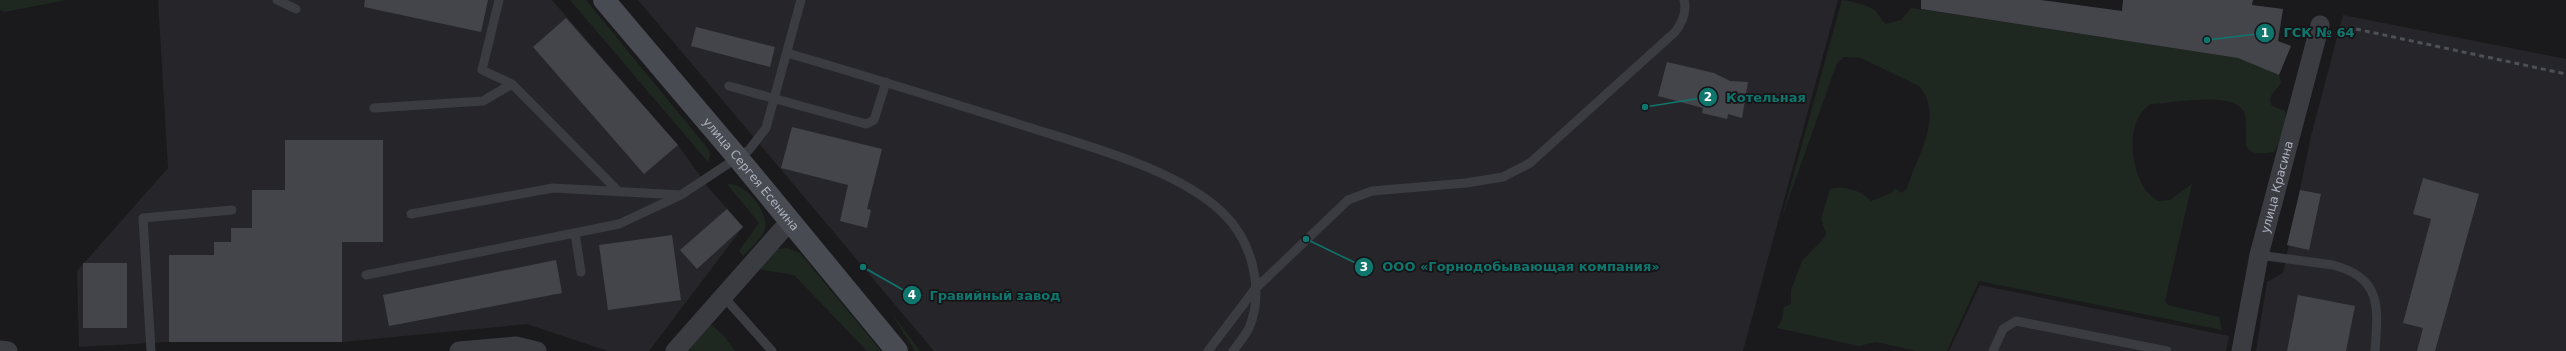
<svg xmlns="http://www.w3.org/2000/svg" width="2566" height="351" viewBox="0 0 2566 351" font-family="'DejaVu Sans',sans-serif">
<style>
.built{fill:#26262a}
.green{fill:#1f2820}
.building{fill:#44454a}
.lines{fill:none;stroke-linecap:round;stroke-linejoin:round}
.lane{stroke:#3b3c42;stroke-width:9}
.street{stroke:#3b3c42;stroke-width:19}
.secondary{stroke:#484b52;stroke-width:22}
.rail{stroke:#4d5057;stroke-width:3;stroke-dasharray:5 4;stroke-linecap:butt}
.labels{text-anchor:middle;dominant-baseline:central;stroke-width:3.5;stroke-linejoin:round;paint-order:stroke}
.street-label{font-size:12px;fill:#acb1bd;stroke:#151518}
.leader{fill:none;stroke:#0f766e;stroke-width:1.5}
.callout-dot{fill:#0f766e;stroke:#151518;stroke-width:1.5}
.mark-label{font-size:12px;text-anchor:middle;font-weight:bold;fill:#fff}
.callout-label{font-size:13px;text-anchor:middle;font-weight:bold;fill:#0f766e;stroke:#151518;stroke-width:3.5;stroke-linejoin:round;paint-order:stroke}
</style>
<rect width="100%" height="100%" fill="#1a1a1c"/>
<path class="built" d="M 158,0 L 552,0 L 678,145 L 708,187 L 743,227 L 649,351 L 608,351 L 527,324 L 342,342 L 169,342 L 79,347 L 77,271 L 168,168 Z
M 638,0 L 1838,0 L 1743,351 L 934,351 Z
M 2343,15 L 2566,59 L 2566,351 L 2256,351 L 2267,282 L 2283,273 L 2311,136 Z
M 1980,285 L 2229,336 L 2226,351 L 1949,351 Z"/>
<path class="green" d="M 0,0 L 66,0 L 5,12 L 0,10 Z
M 570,0 L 586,0 L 709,150 L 710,155 L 708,162 Z
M 1842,0 C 1848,0 1870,6 1874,10 C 1879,14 1881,20 1886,24 L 1901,20 L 1911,8 L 2238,58 L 2279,75 L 2281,83 C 2276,92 2266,95 2272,106 L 2285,111 C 2288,125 2281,140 2274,152 C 2226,161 2257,123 2241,108 C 2226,92 2172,103 2151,104 C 2125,119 2130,167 2145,189 C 2148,194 2154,198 2158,201 L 2170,200 L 2192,184 L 2165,301 L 2168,305 L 2219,317 L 2222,330 L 1979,281 L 1947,351 L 1917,351 L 1876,342 L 1859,346 L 1777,328 L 1782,320 L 1784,307 L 1791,304 L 1791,290 L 1802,261 L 1825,237 L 1826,233 L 1821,219 L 1830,189 C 1844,185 1861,190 1871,201 L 1892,193 L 1895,188 L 1901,193 L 1907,188 C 1917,156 1945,116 1919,86 L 1861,58 L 1844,57 L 1837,63 L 1781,220 Z
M 727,184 C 745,182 769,211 765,229 C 762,239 750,248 743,256 L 739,251 L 759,223 Z
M 787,248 L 800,253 L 881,351 L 867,351 L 794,275 L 758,269 L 776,249 Z
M 892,314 L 920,351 L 915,351 Z
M 712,325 L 724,336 L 735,351 L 687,351 L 710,326 Z"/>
<path class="building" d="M 365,0 L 488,0 L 481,32 L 364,7 Z
M 1921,0 L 2041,0 L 2122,11 L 2123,0 L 2253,0 L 2252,5 L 2283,9 L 2278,41 L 2291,46 L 2279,75 L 2238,58 L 1921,9 Z
M 566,18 L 678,145 L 644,174 L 533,47 Z
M 696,27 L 775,47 L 770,67 L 691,46 Z
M 1667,62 L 1714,73 L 1730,81 L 1748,82 L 1742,118 L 1728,114 L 1727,119 L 1702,113 L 1703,108 L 1658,96 Z
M 792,127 L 882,149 L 867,209 L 871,210 L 867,228 L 840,221 L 848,185 L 781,168 Z
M 285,140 L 383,140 L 383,242 L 342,242 L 342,342 L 169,342 L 169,255 L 214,255 L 214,242 L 231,242 L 231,228 L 252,228 L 252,190 L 285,190 Z
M 2423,178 L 2479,194 L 2435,351 L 2417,351 L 2423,328 L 2403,323 L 2431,219 L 2413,214 Z
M 2300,190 L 2321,194 L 2309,250 L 2287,245 Z
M 727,209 L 743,227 L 697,269 L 680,250 Z
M 672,235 L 681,300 L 608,310 L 599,245 Z
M 556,260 L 562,293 L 389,326 L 383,295 Z
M 83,263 L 127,263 L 127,328 L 83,328 Z
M 2298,295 L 2355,306 L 2346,351 L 2287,351 Z"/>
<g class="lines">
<path class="lane" d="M 277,0 L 296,9
M 499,0 L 482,70 L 512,84 L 619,192
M 787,53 C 867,76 946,101 1025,126 C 1086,146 1176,168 1223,213 C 1252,241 1265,290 1249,328 C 1245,336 1238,344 1233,351
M 729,86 L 866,124 L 874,120 L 886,82
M 374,108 L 483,101 L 512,84
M 411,214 L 553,188 L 681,195 L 749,150 L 766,128 L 801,0
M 575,233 L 581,272
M 2259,255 L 2333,265 C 2383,278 2378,309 2375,351
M 366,275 L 619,224 L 679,196
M 723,296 L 772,351
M 151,351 L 143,218 L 232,210
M 1208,351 L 1255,289 L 1348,200 L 1372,191 L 1466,183 L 1503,177 L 1530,163 L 1675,32 C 1682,23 1687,12 1684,0
M 1993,351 L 2003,329 L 2016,321 L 2167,351"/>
<g class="street">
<path d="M 0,350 L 8,351"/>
<path d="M 459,351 L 516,346 L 537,351"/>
<path d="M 675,351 L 790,221"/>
<path id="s1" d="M 2241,351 L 2259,255 L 2320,25"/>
</g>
<path class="secondary" id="s2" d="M 604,0 L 738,158 L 897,351"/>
<path class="rail" d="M 2356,29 L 2566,74"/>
</g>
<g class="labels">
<g class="street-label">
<text stroke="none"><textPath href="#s2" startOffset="228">улица Сергея Есенина</textPath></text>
<text stroke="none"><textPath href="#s1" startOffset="168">улица Красина</textPath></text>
</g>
</g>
<path class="leader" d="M2207 40L2265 33M1645 107L1708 97M1306 239L1364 267M863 267L912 295"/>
<g class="callout-dot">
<circle cx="2207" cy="40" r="4"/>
<circle cx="1645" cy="107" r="4"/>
<circle cx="1306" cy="239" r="4"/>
<circle cx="863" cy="267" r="4"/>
<circle cx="2265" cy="33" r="10"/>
<circle cx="1708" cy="97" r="10"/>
<circle cx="1364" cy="267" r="10"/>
<circle cx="912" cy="295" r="10"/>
</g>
<g class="mark-label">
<text x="2265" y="37">1</text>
<text x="1708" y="101">2</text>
<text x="1364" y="271">3</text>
<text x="912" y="299">4</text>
</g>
<g class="callout-label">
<text x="2319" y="37">ГСК № 64</text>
<text x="1766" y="102">Котельная</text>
<text x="1521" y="271">ООО «Горнодобывающая компания»</text>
<text x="995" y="300">Гравийный завод</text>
</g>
</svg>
